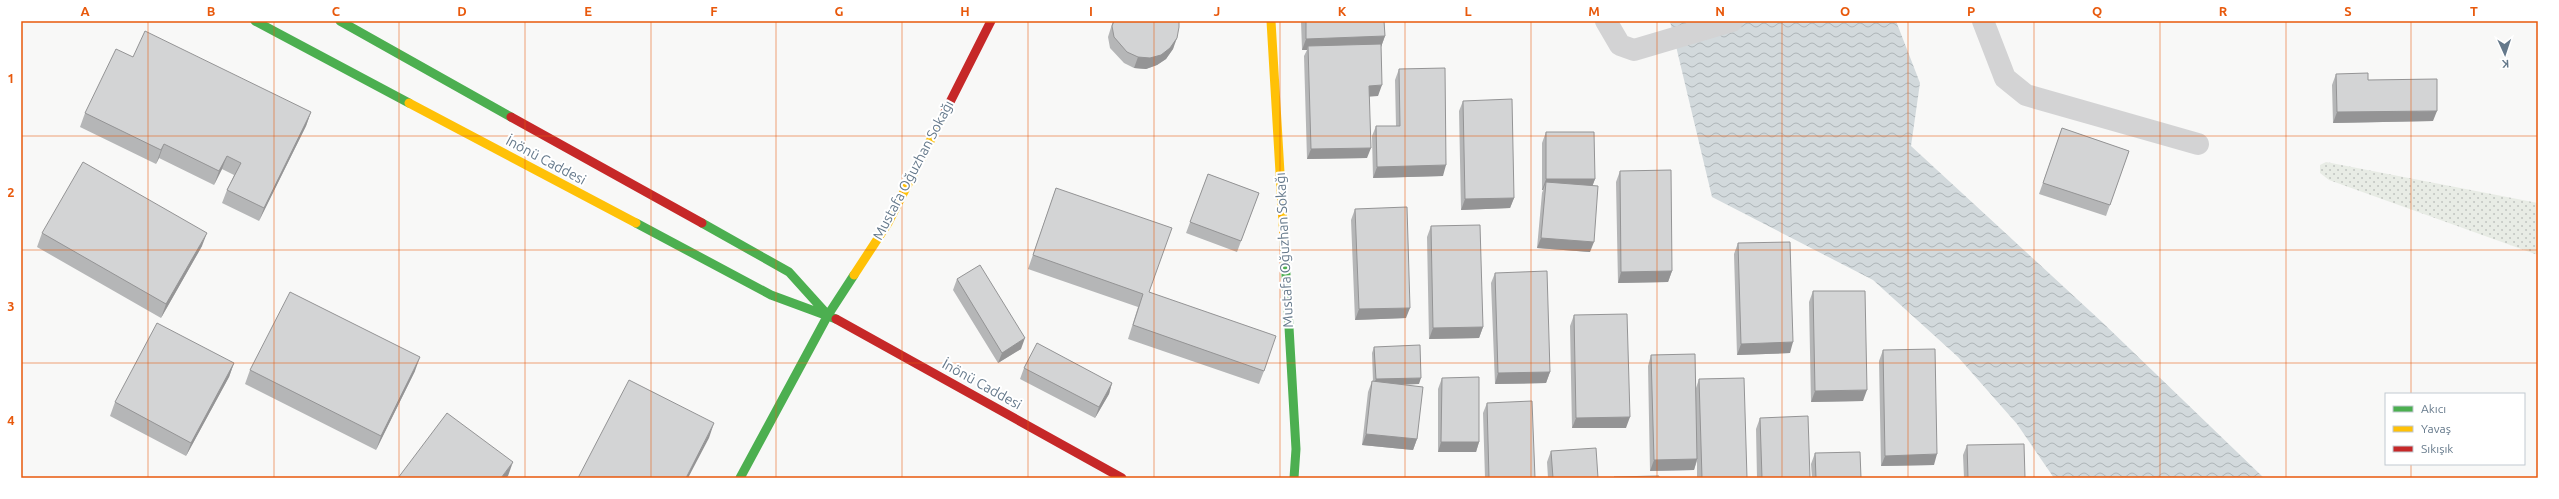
<svg xmlns="http://www.w3.org/2000/svg" width="2559" height="499" viewBox="0 0 2559 499" font-family="Ubuntu,sans-serif">
<style>
.park{fill:url(#park-dots)}
.water{fill:url(#water-waves)}
.lines{fill:none;stroke-linecap:round;stroke-linejoin:round}
.street{stroke:#d3d3d4;stroke-width:22}
.fast{stroke:#4caf50;stroke-width:9}
.slow{stroke:#ffc107;stroke-width:9}
.jam{stroke:#c62828;stroke-width:9}
.wall{fill:#b5b6b7}
.shaded-wall{fill:#949495}
.building{fill:#d3d4d5;stroke:#949495}
.grid{fill:none;stroke:#e8590c;stroke-width:1;stroke-opacity:0.55}
.labels{text-anchor:middle;dominant-baseline:central;stroke-width:4;stroke-linejoin:round;paint-order:stroke}
.street-label{font-size:14px;fill:#65798b;stroke:#fff}
.neatline{fill:none;stroke:#e8590c;stroke-width:1.5}
.grid-label{font-size:13px;text-anchor:middle;font-weight:bold;fill:#e8590c}
</style>
<defs>
<pattern id="park-dots" width="8" height="8" patternUnits="userSpaceOnUse"><rect width="8" height="8" fill="#e8ece5"/><path d="M2 2h.1M6 6h.1" fill="none" stroke="#c0c4c0" stroke-width="1.8" stroke-linecap="round"/></pattern>
<pattern id="water-waves" width="16" height="10" patternUnits="userSpaceOnUse"><rect width="16" height="10" fill="#d2d9dc"/><path d="M0 5q4-4 8 0t8 0" fill="none" stroke="#aeb5b8"/></pattern>
</defs>
<rect width="100%" height="100%" fill="#f8f8f7"/>
<path class="park" d="M 2326,162 L 2538,203 L 2538,255 L 2329,180 L 2320,173 L 2320,165 Z"/>
<path class="water" d="M 1670,21 L 1896,21 L 1920,83 L 1911,146 L 2103,323 L 2264,478 L 2054,478 L 2017,424 L 1958,357 L 1873,280 L 1712,197 Z"/>
<g class="lines">
<path class="street" d="M 1606,21 L 1620,45 L 1634,50 L 1732,21
M 1983,21 L 2005,78 L 2026,95 L 2198,144"/>
<path class="fast" d="M 255,21 L 409,103
M 340,21 L 511,117
M 636,223 L 771,295 L 836,319
M 702,223 L 789,272 L 826,313
M 1284,240 L 1296,449 L 1294,478
M 740,478 L 828,315 L 854,275"/>
<path class="slow" d="M 1271,21 L 1284,240
M 409,103 L 636,223
M 854,275 L 888,223 L 945,112"/>
<path class="jam" d="M 945,112 L 991,21
M 511,117 L 702,223
M 836,319 L 1122,478"/>
</g>
<path class="wall" d="M 1113,21 L 1179,21 L 1173,49 L 1166,59 L 1157,65 L 1146,69 L 1134,68 L 1124,63 L 1110,48 L 1108,37 Z
M 1301,21 L 1384,21 L 1385,36 L 1381,47 L 1378,96 L 1369,96 L 1367,158 L 1307,159 L 1304,56 L 1307,50 L 1302,50 Z
M 133,57 L 311,112 L 306,126 L 259,221 L 222,203 L 227,190 L 234,175 L 222,169 L 214,185 L 159,158 L 156,164 L 80,127 L 85,113 Z
M 1399,69 L 1443,176 L 1373,178 L 1372,136 L 1376,126 L 1396,126 L 1395,80 Z
M 2336,74 L 2368,80 L 2433,121 L 2333,123 L 2332,85 Z
M 1463,101 L 1514,198 L 1510,208 L 1461,210 L 1459,111 Z
M 2062,128 L 2129,151 L 2106,216 L 2039,194 Z
M 1546,132 L 1595,179 L 1592,186 L 1590,252 L 1537,248 L 1542,193 L 1543,190 L 1542,190 L 1542,143 Z
M 1620,171 L 1672,271 L 1668,282 L 1618,283 L 1616,182 Z
M 1208,174 L 1259,193 L 1237,252 L 1186,233 Z
M 1056,188 L 1149,292 L 1264,371 L 1259,384 L 1128,339 L 1138,307 L 1028,269 Z
M 1355,209 L 1406,318 L 1355,320 L 1351,220 Z
M 1431,226 L 1483,327 L 1479,338 L 1429,339 L 1427,237 Z
M 42,233 L 202,246 L 161,318 L 37,247 Z
M 1738,243 L 1790,353 L 1737,355 L 1734,254 Z
M 1495,273 L 1550,372 L 1546,383 L 1495,384 L 1491,283 Z
M 957,279 L 1021,349 L 998,363 L 953,290 Z
M 1813,291 L 1863,401 L 1811,402 L 1809,302 Z
M 1574,315 L 1626,428 L 1572,428 L 1570,326 Z
M 1374,347 L 1419,384 L 1400,385 L 1417,439 L 1413,450 L 1362,445 L 1368,392 L 1372,381 L 1373,382 L 1372,353 Z
M 1883,350 L 1934,465 L 1881,466 L 1879,361 Z
M 1651,355 L 1696,388 L 1699,379 L 1747,478 L 1697,478 L 1697,461 L 1694,470 L 1650,471 L 1648,366 Z
M 234,363 L 229,377 L 186,456 L 110,416 L 115,402 Z
M 1024,368 L 1112,383 L 1109,394 L 1095,418 L 1020,379 Z
M 250,370 L 415,371 L 376,450 L 245,384 Z
M 1442,378 L 1479,442 L 1476,452 L 1438,452 L 1438,389 Z
M 1487,403 L 1535,478 L 1485,478 L 1483,413 Z
M 1760,418 L 1810,478 L 1757,478 L 1756,429 Z
M 1967,445 L 2025,478 L 1964,478 L 1963,455 Z
M 1551,451 L 1598,478 L 1548,478 L 1547,462 Z
M 1815,453 L 1861,478 L 1812,478 L 1811,464 Z"/>
<path class="shaded-wall" d="M 1385,36 L 1381,47 L 1308,46 L 1307,50 L 1302,50 L 1306,39 Z
M 1177,38 L 1173,49 L 1166,59 L 1157,65 L 1146,69 L 1134,68 L 1138,57 Z
M 1382,85 L 1378,96 L 1365,97 L 1369,86 Z
M 2437,111 L 2433,121 L 2333,123 L 2337,112 Z
M 311,112 L 306,126 L 259,221 L 264,208 Z
M 164,144 L 159,158 L 156,164 L 161,150 Z
M 1371,148 L 1367,158 L 1307,159 L 1311,149 Z
M 227,156 L 222,169 L 214,185 L 219,171 Z
M 1446,165 L 1443,176 L 1373,178 L 1377,167 Z
M 1546,179 L 1595,179 L 1591,190 L 1546,182 L 1543,190 L 1542,190 Z
M 1514,198 L 1510,208 L 1461,210 L 1465,199 Z
M 207,233 L 202,246 L 161,318 L 166,304 Z
M 1541,238 L 1594,242 L 1590,252 L 1537,248 Z
M 1672,271 L 1668,282 L 1618,283 L 1621,272 Z
M 1410,308 L 1406,318 L 1355,320 L 1359,309 Z
M 1483,327 L 1479,338 L 1429,339 L 1433,328 Z
M 1025,338 L 1021,349 L 998,363 L 1002,353 Z
M 1793,342 L 1790,353 L 1737,355 L 1741,344 Z
M 420,357 L 415,371 L 376,450 L 381,436 Z
M 234,363 L 229,377 L 186,456 L 191,443 Z
M 1550,372 L 1546,383 L 1495,384 L 1498,373 Z
M 1421,378 L 1419,384 L 1373,385 L 1376,379 Z
M 1112,383 L 1109,394 L 1095,418 L 1099,407 Z
M 1867,390 L 1863,401 L 1811,402 L 1815,391 Z
M 1630,417 L 1626,428 L 1572,428 L 1576,418 Z
M 714,423 L 709,438 L 688,478 L 686,478 Z
M 1366,434 L 1417,439 L 1413,450 L 1362,445 Z
M 1441,442 L 1479,442 L 1476,452 L 1438,452 Z
M 1937,454 L 1934,465 L 1881,466 L 1885,456 Z
M 1697,459 L 1694,470 L 1650,471 L 1654,460 Z
M 513,462 L 508,476 L 506,478 L 501,478 Z"/>
<path class="building" d="M 1114,21 L 1179,21 L 1179,27 L 1177,38 L 1170,48 L 1161,55 L 1150,58 L 1138,57 L 1127,52 L 1114,37 L 1112,26 Z
M 1306,21 L 1384,21 L 1385,36 L 1306,39 Z
M 145,31 L 311,112 L 264,208 L 227,190 L 241,163 L 227,156 L 219,171 L 164,144 L 161,150 L 85,113 L 116,49 L 133,57 Z
M 1381,44 L 1382,85 L 1369,86 L 1371,148 L 1311,149 L 1308,46 Z
M 1445,68 L 1446,165 L 1377,167 L 1376,126 L 1400,126 L 1399,69 Z
M 2368,73 L 2368,80 L 2437,79 L 2437,111 L 2337,112 L 2336,74 Z
M 1512,99 L 1514,198 L 1465,199 L 1463,101 Z
M 2062,128 L 2129,151 L 2110,205 L 2043,183 Z
M 1546,132 L 1594,132 L 1595,179 L 1546,179 Z
M 83,162 L 207,233 L 166,304 L 42,233 Z
M 1671,170 L 1672,271 L 1621,272 L 1620,171 Z
M 1208,174 L 1259,193 L 1241,241 L 1190,222 Z
M 1546,182 L 1598,186 L 1594,242 L 1541,238 Z
M 1056,188 L 1172,228 L 1149,292 L 1276,336 L 1264,371 L 1133,325 L 1143,294 L 1033,255 Z
M 1407,207 L 1410,308 L 1359,309 L 1355,209 Z
M 1480,225 L 1483,327 L 1433,328 L 1431,226 Z
M 1790,242 L 1793,342 L 1741,344 L 1738,243 Z
M 980,265 L 1025,338 L 1002,353 L 957,279 Z
M 1547,271 L 1550,372 L 1498,373 L 1495,273 Z
M 1813,291 L 1865,291 L 1867,390 L 1815,391 Z
M 290,292 L 420,357 L 381,436 L 250,370 Z
M 1627,314 L 1630,417 L 1576,418 L 1574,315 Z
M 157,323 L 234,363 L 191,443 L 115,402 Z
M 1037,343 L 1112,383 L 1099,407 L 1024,368 Z
M 1420,345 L 1421,378 L 1376,379 L 1374,347 Z
M 1935,349 L 1937,454 L 1885,456 L 1883,350 Z
M 1695,354 L 1697,459 L 1654,460 L 1651,355 Z
M 1479,377 L 1479,442 L 1441,442 L 1442,378 Z
M 1744,378 L 1747,478 L 1702,478 L 1699,379 Z
M 629,380 L 714,423 L 686,478 L 578,478 Z
M 1372,381 L 1423,387 L 1417,439 L 1366,434 Z
M 1532,401 L 1535,478 L 1489,478 L 1487,403 Z
M 447,413 L 513,462 L 501,478 L 398,478 Z
M 1808,416 L 1810,478 L 1762,478 L 1760,418 Z
M 2024,444 L 2025,478 L 1968,478 L 1967,445 Z
M 1596,448 L 1598,478 L 1553,478 L 1551,451 Z
M 1860,452 L 1861,478 L 1816,478 L 1815,453 Z
M 1659,476 L 1659,478 L 1614,478 L 1614,477 Z"/>
<path class="grid" d="M 148,21 L 148,478M 274,21 L 274,478M 399,21 L 399,478M 525,21 L 525,478M 651,21 L 651,478M 776,21 L 776,478M 902,21 L 902,478M 1028,21 L 1028,478M 1154,21 L 1154,478M 1280,21 L 1280,478M 1405,21 L 1405,478M 1531,21 L 1531,478M 1657,21 L 1657,478M 1782,21 L 1782,478M 1908,21 L 1908,478M 2034,21 L 2034,478M 2160,21 L 2160,478M 2286,21 L 2286,478M 2411,21 L 2411,394M 21,136 L 2538,136M 21,250 L 2538,250M 21,363 L 2538,363M 2411,464 L 2411,478"/>
<g class="labels">
<g class="street-label">
<text transform="translate(546 160) rotate(28)">İnönü Caddesi</text>
<text transform="translate(913 170) rotate(-62)">Mustafa Oğuzhan Sokağı</text>
<text transform="translate(1284 250) rotate(-93)">Mustafa Oğuzhan Sokağı</text>
<text transform="translate(982 384) rotate(29)">İnönü Caddesi</text>
</g>
</g>
<rect width="2559" height="499" fill="none" stroke="#ffffff" stroke-width="44"/>
<rect x="2385" y="393" width="140" height="72" fill="#ffffff" stroke="#c1c9d1"/>
<rect x="2393" y="406" width="20" height="6" fill="#4caf50" stroke="#c1c9d1"/>
<text x="2421" y="413" font-size="12" fill="#65798b">Akıcı</text>
<rect x="2393" y="426" width="20" height="6" fill="#ffc107" stroke="#c1c9d1"/>
<text x="2421" y="433" font-size="12" fill="#65798b">Yavaş</text>
<rect x="2393" y="446" width="20" height="6" fill="#c62828" stroke="#c1c9d1"/>
<text x="2421" y="453" font-size="12" fill="#65798b">Sıkışık</text>
<g transform="translate(2505 54) rotate(177)" stroke="#ffffff" stroke-width="3" paint-order="stroke">
<path d="M0-3L7 15L0 10L-7 15Z" fill="#65798b"/>
<text y="-6" font-size="11" font-weight="bold" text-anchor="middle" fill="#65798b">K</text>
</g>
<rect x="22" y="22" width="2515" height="455" class="neatline"/>
<g class="grid-label">
<text x="85" y="16">A</text>
<text x="211" y="16">B</text>
<text x="336" y="16">C</text>
<text x="462" y="16">D</text>
<text x="588" y="16">E</text>
<text x="714" y="16">F</text>
<text x="839" y="16">G</text>
<text x="965" y="16">H</text>
<text x="1091" y="16">I</text>
<text x="1217" y="16">J</text>
<text x="1342" y="16">K</text>
<text x="1468" y="16">L</text>
<text x="1594" y="16">M</text>
<text x="1720" y="16">N</text>
<text x="1845" y="16">O</text>
<text x="1971" y="16">P</text>
<text x="2097" y="16">Q</text>
<text x="2223" y="16">R</text>
<text x="2348" y="16">S</text>
<text x="2474" y="16">T</text>
<text x="11" y="83">1</text>
<text x="11" y="197">2</text>
<text x="11" y="311">3</text>
<text x="11" y="425">4</text>
</g>
</svg>
